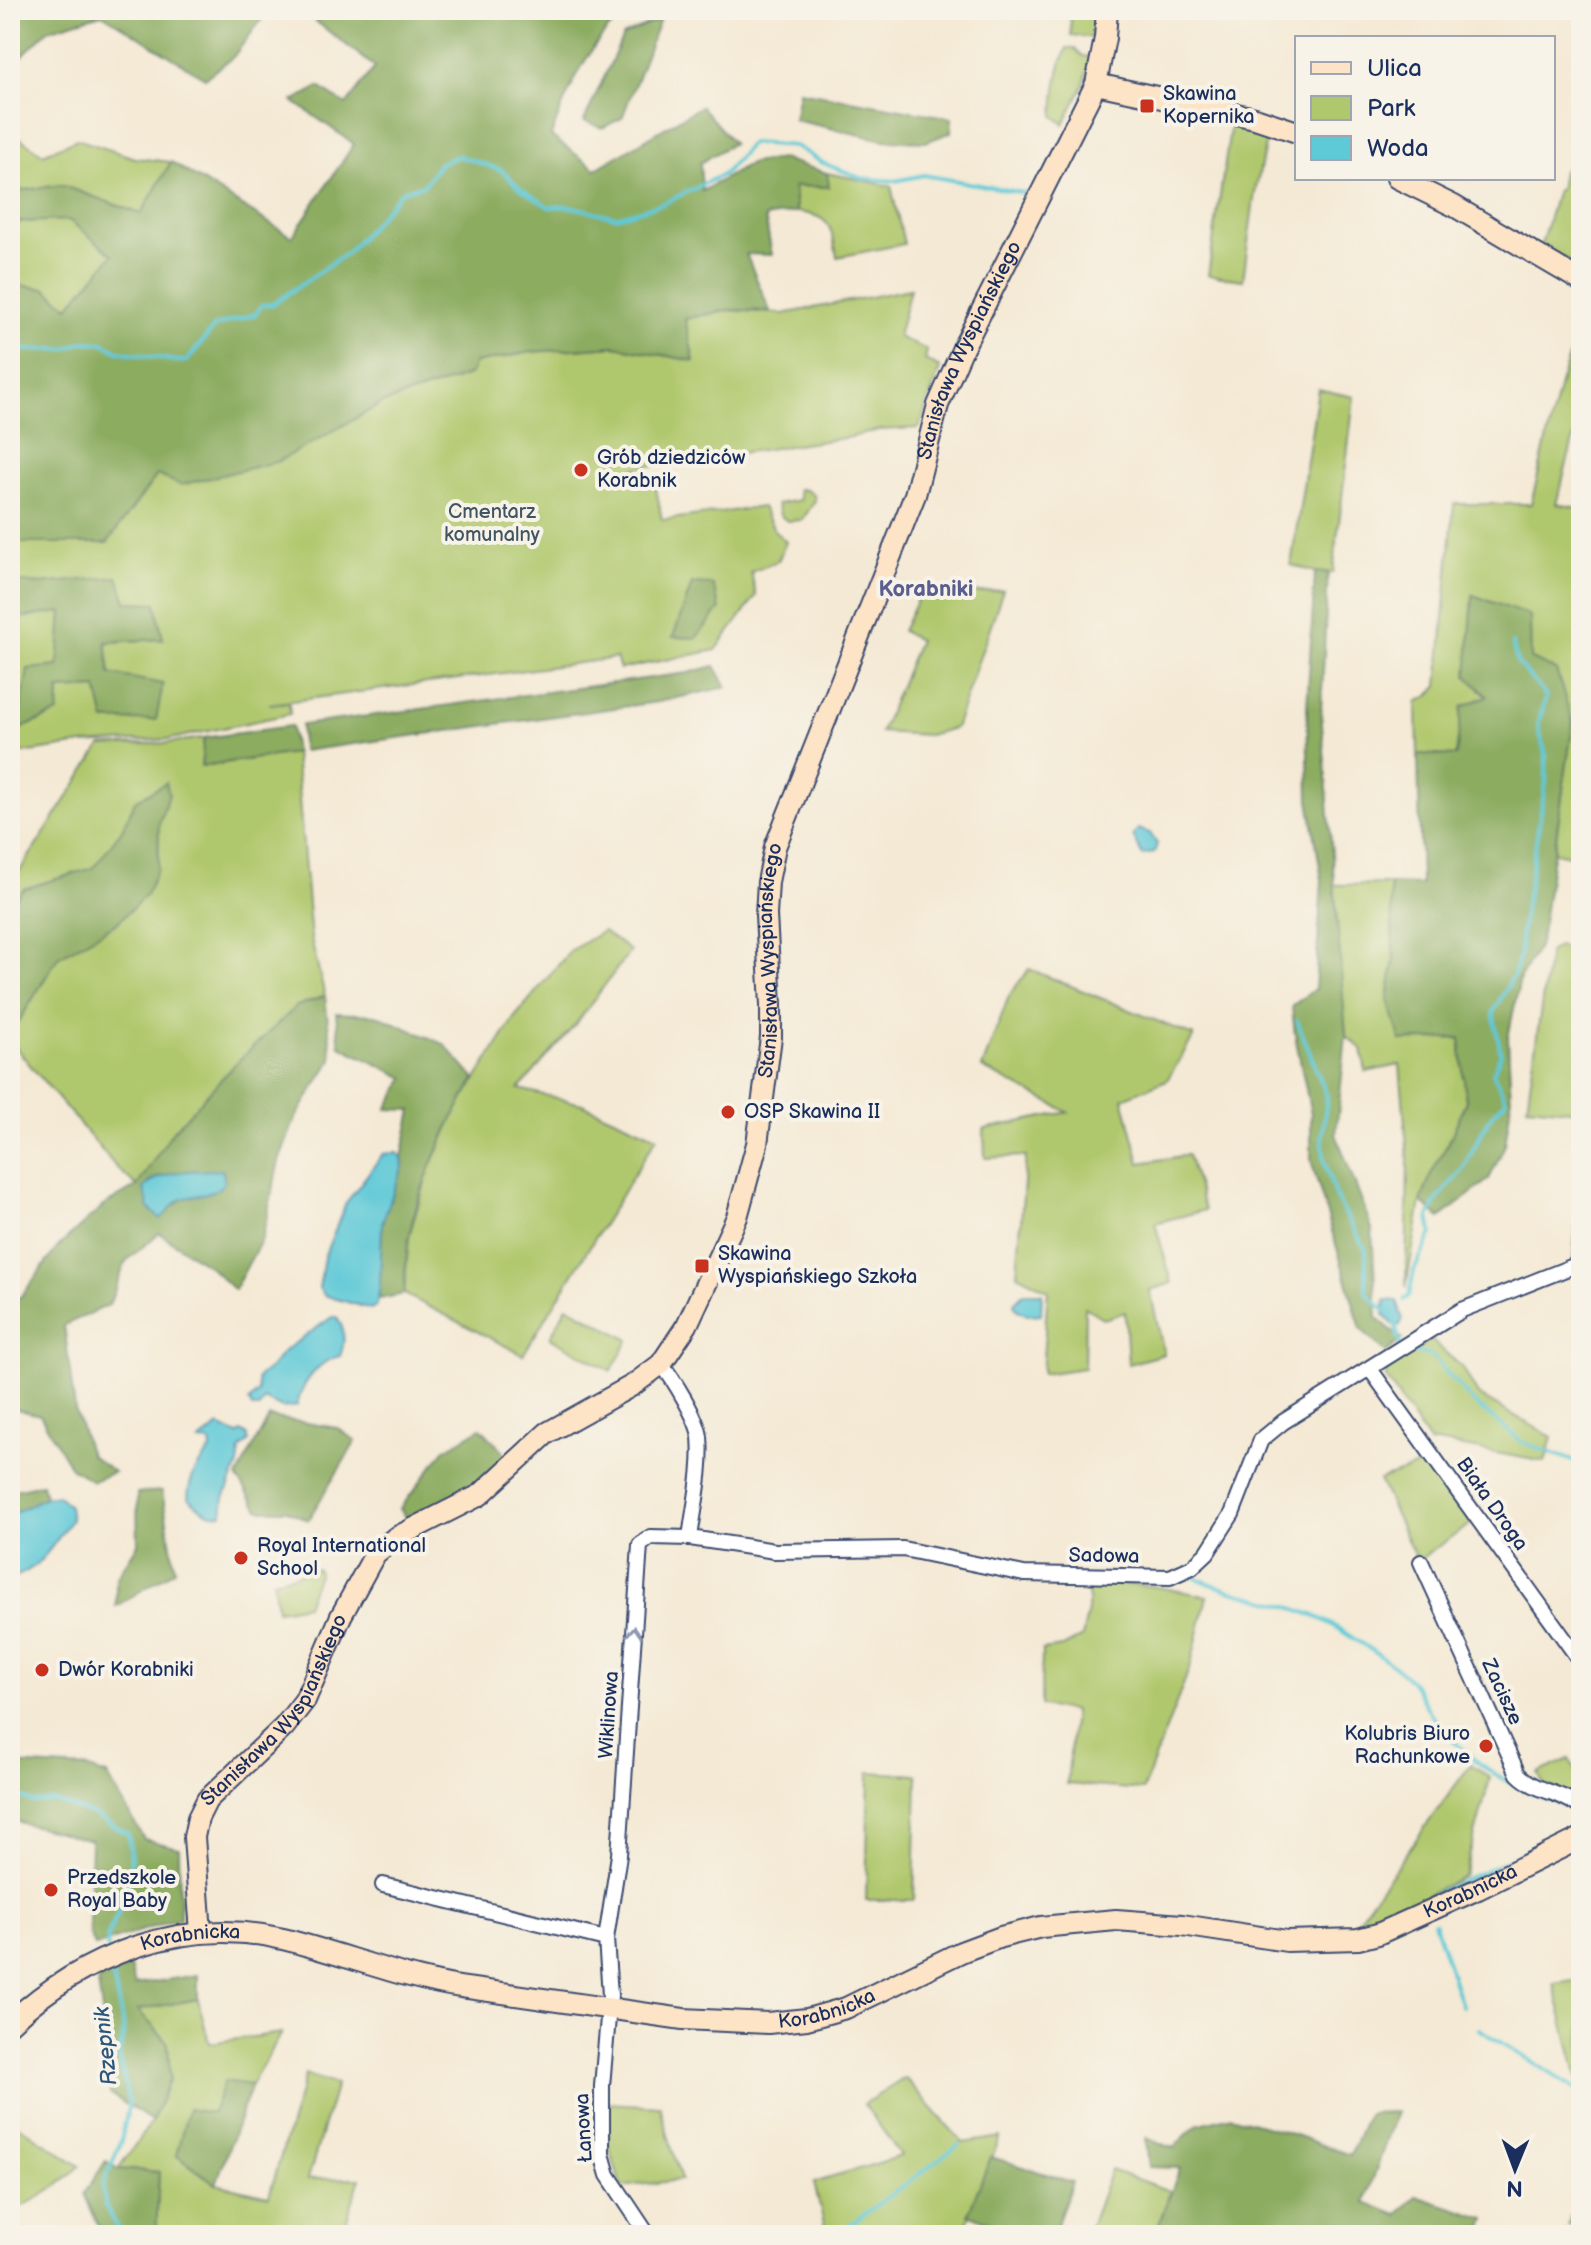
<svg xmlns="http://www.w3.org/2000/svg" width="1591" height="2245" font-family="'Balsamiq Sans',sans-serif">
<rect width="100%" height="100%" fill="#f7f3e8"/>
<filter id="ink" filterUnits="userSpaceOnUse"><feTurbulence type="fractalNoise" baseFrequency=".0125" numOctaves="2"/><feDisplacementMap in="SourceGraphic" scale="16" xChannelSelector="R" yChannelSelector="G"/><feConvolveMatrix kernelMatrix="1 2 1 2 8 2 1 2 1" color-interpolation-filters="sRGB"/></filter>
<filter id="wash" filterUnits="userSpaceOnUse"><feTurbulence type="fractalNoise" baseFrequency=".006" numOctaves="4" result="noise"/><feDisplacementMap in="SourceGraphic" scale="32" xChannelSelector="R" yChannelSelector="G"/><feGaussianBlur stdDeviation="1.8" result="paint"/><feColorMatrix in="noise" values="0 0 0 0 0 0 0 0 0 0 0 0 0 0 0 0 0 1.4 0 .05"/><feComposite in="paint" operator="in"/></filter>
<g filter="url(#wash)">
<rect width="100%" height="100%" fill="#f4e9d4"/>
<g fill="#b0c86d" stroke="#667c66" stroke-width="2">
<path d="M 1070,10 L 1097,10 L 1094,38 L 1071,35 Z"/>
<path d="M 1067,48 L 1074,48 L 1083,56 L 1092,57 L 1083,86 L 1064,124 L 1054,116 C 1055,93 1057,70 1067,48 Z"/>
<path d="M 1231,123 L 1268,131 L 1254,198 L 1243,280 L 1208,275 Z"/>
<path d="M 1581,124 L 1581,268 L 1541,245 L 1557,190 L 1560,190 L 1563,171 L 1573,159 L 1570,152 Z"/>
<path d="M 10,131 L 43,154 L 77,139 L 135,158 L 171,162 L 141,214 L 61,185 L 10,192 Z"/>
<path d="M 827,173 L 891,186 L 904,244 L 837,257 C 831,225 830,215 796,212 L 794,186 L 829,187 Z"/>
<path d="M 69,220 L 114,255 L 68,307 L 46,289 L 10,284 L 10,237 L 18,222 Z"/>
<path d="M 910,289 L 898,337 L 927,350 L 925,360 L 940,368 L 919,428 L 879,430 L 851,437 L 635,468 L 638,485 L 655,483 L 662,520 L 762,507 L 775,531 L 786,542 L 778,561 L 751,572 L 756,596 L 716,650 L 620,669 L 616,658 L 269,704 L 289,703 L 290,714 L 170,739 L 82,744 L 10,755 L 10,619 L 62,611 L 58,713 L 59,690 L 98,688 L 110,674 L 106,642 L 163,639 L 126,602 L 118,577 L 41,584 L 10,581 L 10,543 L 107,543 L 157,475 L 279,461 L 383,403 L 470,375 L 475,363 L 531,352 L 615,346 L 693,361 L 685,318 L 729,310 L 783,314 Z"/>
<path d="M 1581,321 L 1581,411 L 1556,504 L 1581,508 L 1581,688 L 1573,723 L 1581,724 L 1581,857 L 1554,852 L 1573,723 L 1487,696 L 1462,707 L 1456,756 L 1418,754 L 1417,702 L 1429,696 L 1438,685 L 1454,504 L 1531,504 L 1560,384 Z"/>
<path d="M 1318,389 L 1354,397 L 1333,573 L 1315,572 L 1291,565 Z"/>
<path d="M 798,489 L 806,490 L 814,495 L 815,501 L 802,520 L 787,521 L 780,515 L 777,504 L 800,500 Z"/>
<path d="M 924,585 L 946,596 L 1003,590 L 955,728 L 928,735 L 881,732 L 919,640 L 902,631 Z"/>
<path d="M 204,738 L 202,766 L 295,753 L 311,939 L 325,996 L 296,1006 L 173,1131 L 137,1186 L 116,1167 L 19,1052 L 10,1036 L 58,957 L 117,923 L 158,869 L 159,823 L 169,794 L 135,801 L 123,830 L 93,868 L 23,889 L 10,904 L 10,886 L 101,746 L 168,743 Z"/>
<path d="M 1390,884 L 1394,961 L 1388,1000 L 1460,1038 L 1466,1101 L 1449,1142 L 1432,1172 L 1421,1202 L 1406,1287 L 1408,1159 L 1400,1065 L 1366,1072 L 1362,1049 L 1346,1036 L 1333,885 Z"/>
<path d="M 603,931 L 630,951 L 575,1025 L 519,1089 L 582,1104 L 657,1137 L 523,1355 L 404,1294 L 409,1236 L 429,1170 L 457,1110 L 514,1018 L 570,951 Z"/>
<path d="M 1558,946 L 1581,951 L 1581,1111 L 1527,1106 L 1549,952 Z"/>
<path d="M 1029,969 L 1194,1036 L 1167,1080 L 1123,1098 L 1140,1163 L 1188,1155 L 1205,1210 L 1155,1223 L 1172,1283 L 1150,1290 L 1164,1354 L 1128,1364 L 1125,1312 L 1104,1319 L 1085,1307 L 1084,1368 L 1042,1374 L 1048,1290 L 1017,1274 L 1026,1156 L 985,1158 L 984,1129 L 1068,1112 L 982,1068 L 1009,996 Z"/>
<path d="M 1581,1163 L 1581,1256 L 1573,1260 Z"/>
<path d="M 567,1306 L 629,1340 L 611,1371 L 550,1337 Z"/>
<path d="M 1431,1340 L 1463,1368 L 1478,1395 L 1552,1437 L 1545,1462 L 1437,1442 L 1430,1444 L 1386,1378 L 1386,1369 Z"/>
<path d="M 1433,1461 L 1474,1522 L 1417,1561 L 1379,1480 Z"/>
<path d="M 317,1569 L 319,1572 L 306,1605 L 277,1610 L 273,1580 Z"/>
<path d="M 1088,1582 L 1152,1586 L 1207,1596 L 1191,1664 L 1143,1790 L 1067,1784 L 1074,1711 L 1041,1706 L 1042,1650 L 1063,1647 L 1082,1637 L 1088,1611 Z"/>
<path d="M 1569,1759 L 1581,1779 L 1581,1785 L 1571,1795 L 1544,1785 L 1538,1773 Z"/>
<path d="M 1471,1764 L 1490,1778 L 1464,1876 L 1390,1915 L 1354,1925 Z"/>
<path d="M 869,1772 L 917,1775 L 914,1900 L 866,1900 Z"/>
<path d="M 1581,1980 L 1581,2083 L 1579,2083 L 1554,1984 Z"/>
<path d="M 198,1999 L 209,2043 L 282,2033 L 251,2085 L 225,2082 L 212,2113 L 176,2155 L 216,2184 L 269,2196 L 305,2075 L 336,2084 L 308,2179 L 360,2178 L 342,2235 L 284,2235 L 285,2229 L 261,2223 L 257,2235 L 156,2235 L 159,2172 L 118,2169 L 152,2121 L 170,2079 L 138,2010 Z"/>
<path d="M 905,2078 L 963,2143 L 1000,2137 L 962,2235 L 827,2235 L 814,2183 L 901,2156 L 864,2104 Z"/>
<path d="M 606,2103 L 660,2106 L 681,2180 L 621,2187 L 609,2146 Z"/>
<path d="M 10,2120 L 80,2166 C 61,2185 35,2202 10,2211 Z"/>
<path d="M 1111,2170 L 1170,2191 L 1155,2235 L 1087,2235 Z"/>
<path d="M 1581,2183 L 1581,2228 L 1568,2225 Z"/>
</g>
<g fill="#8cac60" stroke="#546e5f" stroke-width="2" fill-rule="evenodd">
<path d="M 10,10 L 269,10 L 233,57 L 205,78 L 102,14 L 48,30 L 10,68 Z"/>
<path d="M 301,10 L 634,10 C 594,28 565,96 551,136 L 596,169 L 701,106 L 733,143 L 700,163 L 702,191 L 752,163 L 782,159 L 827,173 L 829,187 L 794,186 L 796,212 L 765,217 L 772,255 L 746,254 L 770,311 L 729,310 L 685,319 L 694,361 L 615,346 L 531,352 L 475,363 L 471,374 L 383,403 L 279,461 L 181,485 L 157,475 L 107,543 L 10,543 L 10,284 L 46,289 L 68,307 L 113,255 L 69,220 L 19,222 L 10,237 L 10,192 L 61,185 L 141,214 L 171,162 L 292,237 L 354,144 L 293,101 L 319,87 L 346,105 L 375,67 Z"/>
<path d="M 660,19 L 622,118 L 602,128 L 584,121 L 623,36 Z"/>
<path d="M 799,91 L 952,118 L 951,132 L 926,142 L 883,140 L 794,120 Z"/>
<path d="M 1315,572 L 1328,572 L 1321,711 L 1346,1036 L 1336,1134 L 1372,1229 L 1377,1318 L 1402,1339 L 1386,1353 L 1361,1329 L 1311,1160 L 1311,1114 L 1295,1035 L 1292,1006 L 1315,989 L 1322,880 L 1309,800 L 1307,708 Z"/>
<path d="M 118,577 L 126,602 L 156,603 L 163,639 L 106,642 L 110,674 L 163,684 L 156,720 L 105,721 L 97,688 L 59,690 L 58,713 L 17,730 L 28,669 L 58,666 L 62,612 L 10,619 L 10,581 L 41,584 Z"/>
<path d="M 692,584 L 713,585 L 720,609 L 696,638 L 673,637 Z"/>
<path d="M 1473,595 L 1530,616 L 1531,659 L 1556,670 L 1573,723 L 1540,943 L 1520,978 L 1508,1038 L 1511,1103 L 1505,1145 L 1489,1179 L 1440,1218 L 1421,1202 L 1432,1172 L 1449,1142 L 1466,1101 L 1460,1038 L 1401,1041 L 1388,1000 L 1394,961 L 1390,884 L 1421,885 L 1418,754 L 1456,756 L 1462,707 L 1487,696 L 1467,676 Z"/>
<path d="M 715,666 L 727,687 L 658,702 L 302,751 L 301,725 L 688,673 Z"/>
<path d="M 291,726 L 295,753 L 201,766 L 204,738 Z"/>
<path d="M 166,783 L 169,794 L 159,823 L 158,868 L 146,895 L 117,923 L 58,957 L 10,1036 L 10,904 L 23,889 L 93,868 L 122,830 L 135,801 Z"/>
<path d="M 325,996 L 332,1059 L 295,1119 L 279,1161 L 262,1239 L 234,1290 L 210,1267 L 159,1233 L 126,1261 L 109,1305 L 64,1325 L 75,1410 L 90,1455 L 114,1472 L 93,1481 L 72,1469 L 40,1415 L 15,1409 L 10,1410 L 10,1305 L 22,1295 L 58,1247 L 103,1206 L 137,1186 L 173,1131 L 234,1065 L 297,1006 ZM 191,1171 L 222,1171 L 191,1196 L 182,1199 L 169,1209 L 150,1182 L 158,1177 Z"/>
<path d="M 336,1013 L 376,1015 L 444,1044 L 475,1079 C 448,1124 418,1186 409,1238 C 406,1256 405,1275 404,1294 L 379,1299 L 382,1223 L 403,1166 L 402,1157 L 412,1110 L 387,1109 L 405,1078 L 340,1046 Z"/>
<path d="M 269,1417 L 337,1428 L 356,1441 L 308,1520 L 287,1510 L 259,1510 L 237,1477 Z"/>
<path d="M 481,1428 L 507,1456 L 465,1492 L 408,1519 L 400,1509 L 444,1450 Z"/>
<path d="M 42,1484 L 45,1497 L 10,1515 L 10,1491 Z"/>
<path d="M 162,1491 L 175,1570 L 116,1606 L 116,1579 L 138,1544 L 137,1493 Z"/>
<path d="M 10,1764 L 86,1768 L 107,1775 L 144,1839 L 179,1848 L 180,1918 L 95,1946 L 89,1933 L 91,1840 L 10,1820 Z"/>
<path d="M 129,1964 L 135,1985 L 198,1975 L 198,1999 L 138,2010 L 168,2043 L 170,2079 L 152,2121 L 110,2094 L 107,2046 L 97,1976 Z"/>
<path d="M 224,2081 L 251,2085 L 216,2184 L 176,2155 L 188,2109 L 212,2113 Z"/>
<path d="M 1396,2112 L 1365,2202 L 1397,2215 L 1416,2196 L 1486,2219 L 1481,2235 L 1451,2235 L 1428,2231 L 1426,2235 L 1155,2235 L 1180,2168 L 1149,2167 L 1146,2138 L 1173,2148 L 1197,2125 L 1231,2116 L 1295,2135 L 1350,2155 L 1368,2113 Z"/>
<path d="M 991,2157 L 1072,2182 L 1055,2230 L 1087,2235 L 1019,2235 L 968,2214 Z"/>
<path d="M 106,2161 L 118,2169 L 159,2172 L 156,2235 L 103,2235 L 84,2194 Z"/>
</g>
<g fill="#5ec9d7" stroke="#3c7c9a" stroke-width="2">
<path d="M 1138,829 L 1150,833 L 1157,844 L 1154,853 L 1142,855 L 1133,836 Z"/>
<path d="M 397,1153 L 402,1157 L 403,1166 L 382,1223 L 380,1285 L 377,1305 L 371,1309 L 333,1298 L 324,1295 L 319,1288 L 324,1257 L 346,1203 L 383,1154 Z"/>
<path d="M 222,1170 C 233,1196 194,1193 180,1200 C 171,1205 168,1214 160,1219 L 149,1208 L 144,1188 C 163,1168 197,1171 222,1170 Z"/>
<path d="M 1024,1293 L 1042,1293 L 1041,1314 L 1027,1315 L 1016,1309 L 1014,1303 Z"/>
<path d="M 1385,1300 L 1397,1301 L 1403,1319 L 1400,1325 L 1395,1326 L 1384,1315 Z"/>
<path d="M 332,1317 L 337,1317 C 345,1329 345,1343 340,1356 C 318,1360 301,1385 297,1406 L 282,1408 L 264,1399 L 259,1408 L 252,1408 L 249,1401 L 258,1392 L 257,1378 L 270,1368 L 284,1351 Z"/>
<path d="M 219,1426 L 238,1435 L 241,1432 L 247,1435 L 249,1441 L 240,1450 L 238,1465 L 224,1498 L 222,1514 C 209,1517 197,1506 188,1498 C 189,1477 197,1466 211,1450 L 210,1442 L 199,1441 Z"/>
<path d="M 57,1495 L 69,1506 L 71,1520 C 54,1543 39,1572 10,1578 L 10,1515 L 45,1497 Z"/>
</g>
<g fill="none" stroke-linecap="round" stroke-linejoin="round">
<g stroke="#5ec9d7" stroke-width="4">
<path d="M 10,347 L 15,350 L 66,349 L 83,342 L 103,343 L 118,351 L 176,361 L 187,361 L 215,326 L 256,314 L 262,305 L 273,304 L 348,252 L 402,191 L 424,185 L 440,163 L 459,156 L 501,170 L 520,188 L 549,207 L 568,206 L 616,217 L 662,204 L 724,174 L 751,143 L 795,146 L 823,163 L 861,178 L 895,181 L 924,175 L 1030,194"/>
<path d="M 1297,1021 L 1327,1096 L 1322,1137 L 1324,1158 L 1335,1196 L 1366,1250 L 1366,1292 L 1384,1310"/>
<path d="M 1404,1300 L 1409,1296 L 1414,1271 L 1432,1233 L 1429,1217 L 1437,1200 L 1463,1169 L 1488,1120 L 1506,1100 L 1493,1073 L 1501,1054 L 1493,1012 L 1514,975 L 1520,954 L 1520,939 L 1546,781 L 1546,756 L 1538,725 L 1546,696 L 1517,662 L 1512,643"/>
<path d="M 1395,1323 L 1400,1345"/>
<path d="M 1406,1351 L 1431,1355 L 1474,1403 L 1522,1442 L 1573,1461 L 1581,1470"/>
<path d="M 1193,1576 C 1240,1600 1297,1600 1342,1631 C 1363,1645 1389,1660 1407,1677 C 1419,1688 1424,1706 1434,1718 C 1469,1764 1511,1788 1565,1805"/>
<path d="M 10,1792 L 33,1802 L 54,1801 L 94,1815 L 128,1834 C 133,1857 131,1881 123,1903 C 117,1919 104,1933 108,1950"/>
<path d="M 1575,1811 L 1581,1820"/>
<path d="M 1424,1903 L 1423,1900 L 1581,1825"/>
<path d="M 1434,1922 L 1462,2006"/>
<path d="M 110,1963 L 124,2030 L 119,2054 L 129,2103 L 121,2141 L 103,2186 L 105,2205 L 122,2235"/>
<path d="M 1479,2029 L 1574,2088 L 1581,2095"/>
<path d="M 836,2235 L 959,2145"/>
</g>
</g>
</g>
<g filter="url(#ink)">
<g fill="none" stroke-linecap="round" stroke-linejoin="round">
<defs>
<g id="street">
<path d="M 661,1364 C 673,1378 698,1419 700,1437 C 703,1470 694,1506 690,1538 L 775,1551 L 903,1549 L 1024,1574 L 1170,1577 L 1192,1567 L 1207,1553 L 1232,1514 L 1261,1440 L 1283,1422 L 1462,1310 L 1581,1263"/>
<path d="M 1370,1369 L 1581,1662"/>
<path d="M 1421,1562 L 1518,1774 C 1537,1793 1564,1792 1581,1808"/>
<path d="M 383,1885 L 606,1939 L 610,1995 L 602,2086 L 602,2154 L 608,2175 L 648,2235"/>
<path d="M 606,1939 L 619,1855 L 640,1545 L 651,1537 L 690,1538"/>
</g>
<g id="secondary">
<path d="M 1096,84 L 1255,118 L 1297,132"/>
<path d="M 1397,178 L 1454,206 L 1581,281"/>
<path id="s1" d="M 201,1933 L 194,1837 L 198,1818 L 207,1800 L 284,1727 L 305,1700 L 341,1616 L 375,1554 L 395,1538 L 480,1495 L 547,1433 L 633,1385 L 661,1364 L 687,1325 L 737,1217 L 757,1144 L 771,1037 L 771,1005 L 766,915 L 768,882 L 775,847 L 915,495 L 938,405 L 963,348 L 1096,84 L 1105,38 L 1107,10"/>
<path id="s2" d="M 10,2023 C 83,1955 183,1915 283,1939 C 343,1954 399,1977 460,1987 L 683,2019 L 768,2023 L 807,2019 L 846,2008 L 961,1952 L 1001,1937 L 1041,1927 L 1116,1920 L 1182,1925 L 1287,1941 L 1358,1939 L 1378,1934 L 1478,1889 L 1581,1838"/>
</g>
</defs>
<use href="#street" stroke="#3c4b70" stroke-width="18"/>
<use href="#secondary" stroke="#3c4b70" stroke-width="24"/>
<use href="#street" stroke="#fff" stroke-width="14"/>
<use href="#secondary" stroke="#fee4c6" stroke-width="20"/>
</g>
<defs><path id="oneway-chevron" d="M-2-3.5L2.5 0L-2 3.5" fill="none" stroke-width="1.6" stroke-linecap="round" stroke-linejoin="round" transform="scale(2)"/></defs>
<use stroke="#8d97ae" href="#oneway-chevron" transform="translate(634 1632) rotate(-86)"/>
</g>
<g fill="#c8321e" stroke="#f7f3e8" stroke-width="3">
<rect x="1139" y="98" width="16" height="16" rx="4"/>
<circle cx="581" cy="470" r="8"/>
<circle cx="728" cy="1112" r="8"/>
<rect x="694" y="1258" width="16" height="16" rx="4"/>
<circle cx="241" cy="1558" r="8"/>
<circle cx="42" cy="1670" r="8"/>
<circle cx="1486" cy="1746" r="8"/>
<circle cx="51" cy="1890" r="8"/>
</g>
<g text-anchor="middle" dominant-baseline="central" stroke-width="8" stroke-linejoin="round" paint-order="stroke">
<g font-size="20" fill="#1b2f5e" stroke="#f7f3e8" text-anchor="start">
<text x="1163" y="94">Skawina<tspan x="1163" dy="23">Kopernika</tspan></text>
<text x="597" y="458">Grób dziedziców<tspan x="597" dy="23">Korabnik</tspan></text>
<text x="744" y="1112">OSP Skawina II</text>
<text x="718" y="1254">Skawina<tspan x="718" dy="23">Wyspiańskiego Szkoła</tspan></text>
<text x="257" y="1546">Royal International<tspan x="257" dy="23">School</tspan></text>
<text x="58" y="1670">Dwór Korabniki</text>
<text x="1470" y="1734" text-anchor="end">Kolubris Biuro<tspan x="1470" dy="23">Rachunkowe</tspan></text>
<text x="67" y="1878">Przedszkole<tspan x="67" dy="23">Royal Baby</tspan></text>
</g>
<g font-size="20" fill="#1b2f5e" stroke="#f7f3e8">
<text stroke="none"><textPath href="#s1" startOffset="1858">Stanisława Wyspiańskiego</textPath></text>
<text stroke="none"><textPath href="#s1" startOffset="1210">Stanisława Wyspiańskiego</textPath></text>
<text transform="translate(1492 1504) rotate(55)">Biała Droga</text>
<text transform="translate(1104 1556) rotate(1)">Sadowa</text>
<text transform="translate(1502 1692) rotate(65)">Zacisze</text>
<text stroke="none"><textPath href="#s1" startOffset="250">Stanisława Wyspiańskiego</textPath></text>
<text transform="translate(609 1715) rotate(-86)">Wiklinowa</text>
<text stroke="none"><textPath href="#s2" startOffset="1524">Korabnicka</textPath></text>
<text stroke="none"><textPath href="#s2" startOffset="204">Korabnicka</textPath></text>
<text stroke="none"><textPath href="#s2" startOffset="852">Korabnicka</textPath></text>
<text transform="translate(584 2128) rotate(-93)">Łanowa</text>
</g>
<g font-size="20" fill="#405562" stroke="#f7f3e8">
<text x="492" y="512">Cmentarz<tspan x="492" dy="23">komunalny</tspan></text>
</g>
<g font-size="22" font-weight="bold" fill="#5a5f90" stroke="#f7f3e8">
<text x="926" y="589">Korabniki</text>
</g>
<g font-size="22" font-style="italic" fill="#2c567c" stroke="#f7f3e8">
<text transform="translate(106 2046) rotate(-96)">Rzepnik</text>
</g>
</g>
<rect width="1591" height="2245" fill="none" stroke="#f7f3e8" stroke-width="40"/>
<rect x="1295" y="36" width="260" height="144" fill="#f7f3e8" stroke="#9fa5b1" stroke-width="2"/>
<rect x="1311" y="62" width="40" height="12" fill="#fee4c6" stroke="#9fa5b1" stroke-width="2"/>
<text x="1367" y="76" font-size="24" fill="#1b2f5e">Ulica</text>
<rect x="1311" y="96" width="40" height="24" fill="#b0c86d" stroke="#9fa5b1" stroke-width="2"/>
<text x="1367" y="116" font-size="24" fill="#1b2f5e">Park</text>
<rect x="1311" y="136" width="40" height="24" fill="#5ec9d7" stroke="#9fa5b1" stroke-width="2"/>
<text x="1367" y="156" font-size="24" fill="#1b2f5e">Woda</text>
<g transform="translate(1515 2169) rotate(181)" stroke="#f7f3e8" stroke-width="6" paint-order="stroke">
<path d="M0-6L14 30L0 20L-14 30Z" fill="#1b2f5e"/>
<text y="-12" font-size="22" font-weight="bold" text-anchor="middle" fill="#1b2f5e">N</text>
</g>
</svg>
